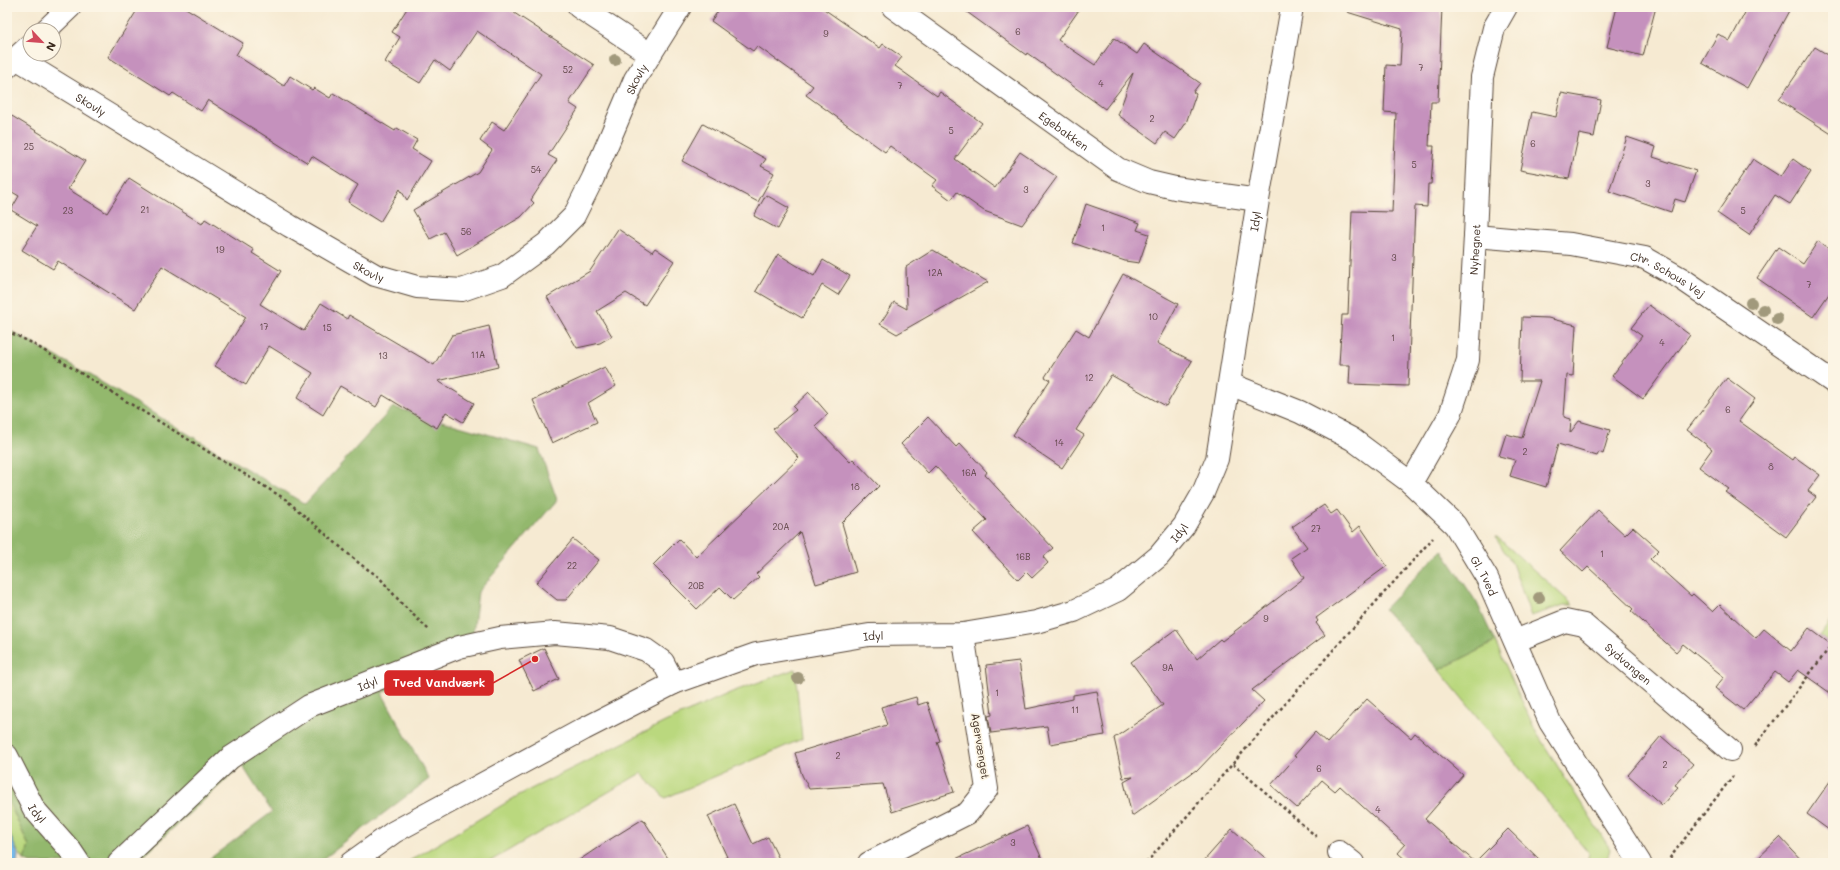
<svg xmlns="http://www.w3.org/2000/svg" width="1840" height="870" font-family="Mali,sans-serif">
<rect width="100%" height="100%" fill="#fcf5e5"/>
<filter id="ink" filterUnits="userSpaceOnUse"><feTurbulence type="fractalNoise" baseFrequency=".025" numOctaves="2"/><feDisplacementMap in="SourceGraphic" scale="8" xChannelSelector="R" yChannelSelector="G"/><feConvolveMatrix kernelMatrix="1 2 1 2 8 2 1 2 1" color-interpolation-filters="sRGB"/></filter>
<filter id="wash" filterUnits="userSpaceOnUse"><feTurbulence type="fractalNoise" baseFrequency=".012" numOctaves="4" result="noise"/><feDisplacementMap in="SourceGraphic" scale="16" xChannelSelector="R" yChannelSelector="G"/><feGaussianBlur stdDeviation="0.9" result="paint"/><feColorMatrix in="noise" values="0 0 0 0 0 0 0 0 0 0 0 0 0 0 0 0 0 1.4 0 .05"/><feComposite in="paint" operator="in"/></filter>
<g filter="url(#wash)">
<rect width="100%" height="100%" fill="#f6ead2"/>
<g fill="#bad87e" stroke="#7a814e">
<path d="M 1495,537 L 1497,537 L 1573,605 L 1564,605 L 1531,616 L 1512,563 Z"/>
<path d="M 1833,618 L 1833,642 L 1831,645 L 1820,636 Z"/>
<path d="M 1495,642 L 1536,732 L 1610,849 L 1606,863 L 1587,863 L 1589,853 L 1439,670 Z"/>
<path d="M 795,669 L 802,739 L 665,798 L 641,773 L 487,863 L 406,863 L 519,795 L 665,722 L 732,692 Z"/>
<path d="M 7,798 L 29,846 L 24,860 L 7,834 Z"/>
</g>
<g fill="#93b86d" stroke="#677146">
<path d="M 7,329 L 91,376 L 305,504 L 393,407 L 539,449 L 557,500 L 478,592 L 471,651 L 382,693 L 429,779 L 318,863 L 204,863 L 272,812 L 242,765 L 135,863 L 30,863 L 24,860 L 29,846 L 7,798 Z"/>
<path d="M 1442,550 L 1477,603 L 1495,642 L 1439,670 L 1384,609 Z"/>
</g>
<path fill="#77bbed" stroke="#597286" d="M 7,827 L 18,854 L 17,863 L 7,863 Z"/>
<g id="blocks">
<g fill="#c591bd">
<path d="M 139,7 L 184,7 L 243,43 L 236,55 L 284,86 L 290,76 L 312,90 L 314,88 L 330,98 L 333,93 L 395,131 L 397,128 L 417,140 L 412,149 L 431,161 L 407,200 L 400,189 L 380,222 L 348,202 L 358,185 L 312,156 L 308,163 L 208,100 L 201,111 L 173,93 L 170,96 L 108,57 Z"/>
<path d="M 408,7 L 505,7 L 594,65 L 569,103 L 578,109 L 548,155 L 557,160 L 531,200 L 534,203 L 521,217 L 457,255 L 444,232 L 430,239 L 413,210 L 478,172 L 492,150 L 480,141 L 492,122 L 504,130 L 541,74 L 477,31 L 450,71 L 435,60 L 420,83 L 385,62 L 400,37 L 392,32 Z"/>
<path d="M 721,7 L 821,7 L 880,48 L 883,44 L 902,57 L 895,66 L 937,96 L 940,92 L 982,123 L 955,159 L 995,188 L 1020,152 L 1057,177 L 1022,225 L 984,211 L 957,192 L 951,200 L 932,186 L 937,180 L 890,146 L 885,152 L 806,95 L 813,86 L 757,46 L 753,51 L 711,21 Z"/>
<path d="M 960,7 L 1081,7 L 1058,40 L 1095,65 L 1114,38 L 1137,54 L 1144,44 L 1200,83 L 1193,92 L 1196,94 L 1186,123 L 1175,139 L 1165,132 L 1157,143 L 1118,115 L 1133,73 L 1105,109 L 1027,53 L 1026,55 Z"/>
<path d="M 1348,7 L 1442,7 L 1438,102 L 1431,102 L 1429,146 L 1434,146 L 1431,184 L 1428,184 L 1427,207 L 1415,206 L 1408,386 L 1349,384 L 1350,365 L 1339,365 L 1342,315 L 1348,315 L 1352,211 L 1392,212 L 1396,113 L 1384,112 L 1386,65 L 1400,66 L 1402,29 L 1347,12 Z"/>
<path d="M 1617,7 L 1656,7 L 1643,56 L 1607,47 Z"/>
<path d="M 1748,7 L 1791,7 L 1747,88 L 1702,63 L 1718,34 L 1730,41 Z"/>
<path d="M 1815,47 L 1833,58 L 1833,135 L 1779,100 Z"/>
<path d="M 1561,93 L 1601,100 L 1594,137 L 1579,134 L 1569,179 L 1520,170 L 1532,112 L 1556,117 Z"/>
<path d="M 7,113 L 85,161 L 68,189 L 107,213 L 129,178 L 202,224 L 205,219 L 254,250 L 252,253 L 281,271 L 260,304 L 304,331 L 321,303 L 347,319 L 349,315 L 434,365 L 452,335 L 489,326 L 498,367 L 438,381 L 474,403 L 463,422 L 446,412 L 437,428 L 383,395 L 376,407 L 340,386 L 323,415 L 297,398 L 313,373 L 269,346 L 246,385 L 215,366 L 246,317 L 162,266 L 135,309 L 58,261 L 53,269 L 22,250 L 37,226 L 11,210 L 19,196 L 7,189 Z"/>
<path d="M 703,124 L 766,159 L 761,166 L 774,173 L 758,202 L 682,161 Z"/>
<path d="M 1627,137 L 1656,147 L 1653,157 L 1696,171 L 1685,202 L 1675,199 L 1671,212 L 1609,191 Z"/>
<path d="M 1753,159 L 1781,177 L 1793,159 L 1811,172 L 1790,204 L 1775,195 L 1749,235 L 1717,213 Z"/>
<path d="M 766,195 L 789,208 L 778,229 L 754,216 Z"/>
<path d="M 1086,204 L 1140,223 L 1137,230 L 1149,234 L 1139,263 L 1125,261 L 1073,243 Z"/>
<path d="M 618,229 L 652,252 L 655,248 L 674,261 L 645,305 L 626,293 L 597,311 L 612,336 L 600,343 L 577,348 L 547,297 L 590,271 Z"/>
<path d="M 1818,241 L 1833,252 L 1833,288 L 1813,317 L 1757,278 L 1778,247 L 1803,264 Z"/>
<path d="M 933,250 L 988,282 L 897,334 L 880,324 L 894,302 L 907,309 L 906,267 Z"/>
<path d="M 778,254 L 814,276 L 823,260 L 850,276 L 838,295 L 822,285 L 802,318 L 756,291 Z"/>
<path d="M 1123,274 L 1178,304 L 1157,343 L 1192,361 L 1166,406 L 1111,375 L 1076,430 L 1084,435 L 1062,468 L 1013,435 L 1050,380 L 1045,377 L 1076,329 L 1089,337 Z"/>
<path d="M 1649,305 L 1690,335 L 1643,399 L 1612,376 L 1642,336 L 1631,328 Z"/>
<path d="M 1522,317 L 1548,318 L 1576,325 L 1573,376 L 1567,375 L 1564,417 L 1571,419 L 1570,433 L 1579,421 L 1610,430 L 1603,454 L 1599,452 L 1597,456 L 1558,444 L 1546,487 L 1510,476 L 1515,460 L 1499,456 L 1506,434 L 1522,438 L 1540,381 L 1520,381 Z"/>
<path d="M 605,367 L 616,386 L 588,403 L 597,422 L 552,443 L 533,400 Z"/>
<path d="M 1727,378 L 1755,399 L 1739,421 L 1793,460 L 1795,457 L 1820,475 L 1808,491 L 1816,497 L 1786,537 L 1725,492 L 1729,489 L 1699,467 L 1712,449 L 1687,430 Z"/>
<path d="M 809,392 L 828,414 L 815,426 L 850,462 L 853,459 L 879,486 L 842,523 L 856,572 L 816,584 L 800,532 L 756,574 L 759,577 L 733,600 L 720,587 L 697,609 L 653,565 L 679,539 L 696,557 L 799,458 L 773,429 L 796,410 L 793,407 Z"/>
<path d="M 928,417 L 956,447 L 960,443 L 987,472 L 985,475 L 1053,548 L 1043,557 L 1048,563 L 1032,578 L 1026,572 L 1018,580 L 973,532 L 987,520 L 935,466 L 928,473 L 901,444 Z"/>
<path d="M 1324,505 L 1331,514 L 1337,510 L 1353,532 L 1360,526 L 1387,566 L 1316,618 L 1318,621 L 1316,623 L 1325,635 L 1252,690 L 1264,701 L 1197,771 L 1196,770 L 1132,816 L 1124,782 L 1133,777 L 1123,778 L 1114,738 L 1163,705 L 1131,662 L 1176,629 L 1197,659 L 1220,639 L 1222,641 L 1304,578 L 1291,558 L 1307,547 L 1292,527 Z"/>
<path d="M 1598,510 L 1625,535 L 1633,527 L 1659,550 L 1650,559 L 1691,596 L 1693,594 L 1713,612 L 1720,605 L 1756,638 L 1764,629 L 1791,651 L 1809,628 L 1833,646 L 1833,695 L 1798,670 L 1788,682 L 1775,672 L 1743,710 L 1715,688 L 1724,677 L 1683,644 L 1676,652 L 1631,611 L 1633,609 L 1588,567 L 1583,572 L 1560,551 Z"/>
<path d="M 573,539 L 599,560 L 566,600 L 557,600 L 536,583 Z"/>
<path d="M 544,648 L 559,679 L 534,691 L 519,660 Z"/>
<path d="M 1019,661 L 1026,709 L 1073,699 L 1073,695 L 1097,691 L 1105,735 L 1050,744 L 1047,726 L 991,733 L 988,716 L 992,715 L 986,665 Z"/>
<path d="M 916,697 L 918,705 L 927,702 L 940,741 L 937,742 L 954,792 L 892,812 L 883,784 L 809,789 L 802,775 L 795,753 L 887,725 L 881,707 Z"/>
<path d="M 1367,699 L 1411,738 L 1415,733 L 1463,775 L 1425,819 L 1475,862 L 1508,829 L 1543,863 L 1409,863 L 1398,853 L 1405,845 L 1340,786 L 1335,791 L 1322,780 L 1297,808 L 1271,785 L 1296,757 L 1294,756 L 1315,732 L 1327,743 Z"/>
<path d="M 1661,736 L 1693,764 L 1675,785 L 1678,787 L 1662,805 L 1628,775 Z"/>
<path d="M 1833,777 L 1833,833 L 1807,814 Z"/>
<path d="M 734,804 L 753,844 L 768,837 L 781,863 L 714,863 L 727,857 L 708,816 Z"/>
<path d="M 643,819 L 671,863 L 575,863 L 609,840 Z"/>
<path d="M 1027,826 L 1044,863 L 947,863 Z"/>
<path d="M 1232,829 L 1271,863 L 1202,863 Z"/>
<path d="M 1780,837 L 1804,863 L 1753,863 Z"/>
</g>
</g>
</g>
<g filter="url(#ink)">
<use href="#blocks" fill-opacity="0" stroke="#574739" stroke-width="1"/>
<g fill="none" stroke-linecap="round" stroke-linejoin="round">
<defs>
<g id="minor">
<path d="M 579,7 L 650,54"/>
<path id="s1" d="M 893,7 L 1118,169 L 1149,182 L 1175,188 L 1258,200"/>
<path d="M 46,30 L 70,7"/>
<path d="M 16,58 L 30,45"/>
<path id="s2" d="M 7,67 L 16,58 L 290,226 L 375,275 L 417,287 L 462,290 L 502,276 L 546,244 L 574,216 L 593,178 L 635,79 L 680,7"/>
<path id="s3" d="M 1475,236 L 1571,244 L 1645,258 L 1682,279 L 1833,382"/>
<path id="s4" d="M 1230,384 L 1300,412 L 1352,439 L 1411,483 L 1455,525 L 1487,578 L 1550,722 L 1640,863"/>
<path id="s5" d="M 1411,483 L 1450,415 L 1468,360 L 1475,236 L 1482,77 L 1494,28 L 1506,7"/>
<path id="s6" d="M 1515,641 L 1565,621 L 1584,625 L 1730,750"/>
<path id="s7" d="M 7,756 L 34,809 L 71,851 L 79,863"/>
<path d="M 1339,852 L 1353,863"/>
<path id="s8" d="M 119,863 L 230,758 L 309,706 L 459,647 L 500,638 L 555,633 L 610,638 L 646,650 L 663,662 L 674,683"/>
<path id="s9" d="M 351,863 L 394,832 L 584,729 L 674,683 L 756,654 L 869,635 L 963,634 L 1036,622 L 1074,611 L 1118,590 L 1159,556 L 1184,526 L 1203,493 L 1217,459 L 1258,200 L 1292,7"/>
<path d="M 869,863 L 968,813 L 987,789 L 963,634"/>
</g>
</defs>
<use href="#minor" stroke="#574739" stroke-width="24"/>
<g stroke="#574739" stroke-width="2.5" stroke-dasharray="3 3" stroke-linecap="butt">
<path d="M 7,331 L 30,342 L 285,499 L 360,564 L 379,577 L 402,604 L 430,631"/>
<path d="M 1755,746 L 1833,643"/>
<path d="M 1233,764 L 1318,838"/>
<path d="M 1146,863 L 1278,712 L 1433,538"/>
<path d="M 1666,863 L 1733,776"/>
</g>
<use href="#minor" stroke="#fff" stroke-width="22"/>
</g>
<g fill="#a1997c">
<circle cx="615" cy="60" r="6"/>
<circle cx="1751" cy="303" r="6"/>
<circle cx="1763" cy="310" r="6"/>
<circle cx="1777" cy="319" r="6"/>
<circle cx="1539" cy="598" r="6"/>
<circle cx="798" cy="678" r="6"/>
</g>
</g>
<g text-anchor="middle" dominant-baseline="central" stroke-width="3.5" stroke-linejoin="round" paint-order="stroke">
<g font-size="9" fill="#5e4446">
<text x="1018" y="31">6</text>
<text x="826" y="33">9</text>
<text x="1421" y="67">7</text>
<text x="568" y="69">52</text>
<text x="1101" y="83">4</text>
<text x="900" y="85">7</text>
<text x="1152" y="118">2</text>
<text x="951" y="130">5</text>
<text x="1533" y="143">6</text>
<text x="29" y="146">25</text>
<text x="1414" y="164">5</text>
<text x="536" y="169">54</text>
<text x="1648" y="183">3</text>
<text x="1026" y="189">3</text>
<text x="145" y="209">21</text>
<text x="68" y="210">23</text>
<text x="1743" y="210">5</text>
<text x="1103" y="227">1</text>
<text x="466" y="231">56</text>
<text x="220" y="249">19</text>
<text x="1394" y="257">3</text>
<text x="935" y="272">12A</text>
<text x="1809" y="284">7</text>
<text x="1153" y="316">10</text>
<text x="264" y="326">17</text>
<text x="327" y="327">15</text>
<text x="1393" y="337">1</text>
<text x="1662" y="342">4</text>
<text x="478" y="354">11A</text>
<text x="383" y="355">13</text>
<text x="1089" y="377">12</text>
<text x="1728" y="409">6</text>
<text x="1059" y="442">14</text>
<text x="1525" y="451">2</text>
<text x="1771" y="466">8</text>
<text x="969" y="472">16A</text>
<text x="855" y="486">18</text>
<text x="781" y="526">20A</text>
<text x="1316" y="528">27</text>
<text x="1602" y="553">1</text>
<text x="1023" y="556">16B</text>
<text x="572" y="565">22</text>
<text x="696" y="585">20B</text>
<text x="1266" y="618">9</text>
<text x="1168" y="667">9A</text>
<text x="997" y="692">1</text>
<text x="1075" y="709">11</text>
<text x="838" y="755">2</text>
<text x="1665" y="764">2</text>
<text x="1319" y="768">6</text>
<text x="1378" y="809">4</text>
<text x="1013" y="842">3</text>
</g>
<g font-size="11" fill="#3b2a1e" stroke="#fcf5e5">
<text stroke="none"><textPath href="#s2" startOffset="808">Skovly</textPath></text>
<text stroke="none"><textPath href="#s2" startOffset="101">Skovly</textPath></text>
<text stroke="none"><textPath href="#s1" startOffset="211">Egebakken</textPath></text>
<text stroke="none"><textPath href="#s9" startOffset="1236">Idyl</textPath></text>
<text stroke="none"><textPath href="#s5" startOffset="247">Nyhegnet</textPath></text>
<text stroke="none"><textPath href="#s2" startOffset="425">Skovly</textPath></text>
<text stroke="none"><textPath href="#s3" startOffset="199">Chr. Schous Vej</textPath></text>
<text stroke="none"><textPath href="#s9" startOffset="912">Idyl</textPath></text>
<text stroke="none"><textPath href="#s4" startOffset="327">Gl. Tved</textPath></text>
<text stroke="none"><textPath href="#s9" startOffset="576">Idyl</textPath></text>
<text stroke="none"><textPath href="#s6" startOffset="132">Sydvangen</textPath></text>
<text stroke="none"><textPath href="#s8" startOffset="310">Idyl</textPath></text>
<text transform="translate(981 746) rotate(81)">Agervænget</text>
<text stroke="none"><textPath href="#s7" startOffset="65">Idyl</textPath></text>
</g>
</g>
<path fill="none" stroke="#d62828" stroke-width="1.5" d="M535 659L493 683"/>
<circle fill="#d62828" stroke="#fcf5e5" stroke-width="1.5" cx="535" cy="659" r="4"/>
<rect fill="#d62828" stroke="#d62828" stroke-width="1.5" x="385" y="671" width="108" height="24" rx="4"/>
<g font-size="12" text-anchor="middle" font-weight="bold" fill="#fff">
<text x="439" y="687">Tved Vandværk</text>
</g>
<rect width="1840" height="870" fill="none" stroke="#fcf5e5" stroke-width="24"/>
<g transform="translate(42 42) rotate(116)"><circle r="19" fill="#fcf5e5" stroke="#afa495"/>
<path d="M0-3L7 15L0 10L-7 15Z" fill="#d1495b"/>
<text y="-6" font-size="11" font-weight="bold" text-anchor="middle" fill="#3b2a1e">N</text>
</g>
</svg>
